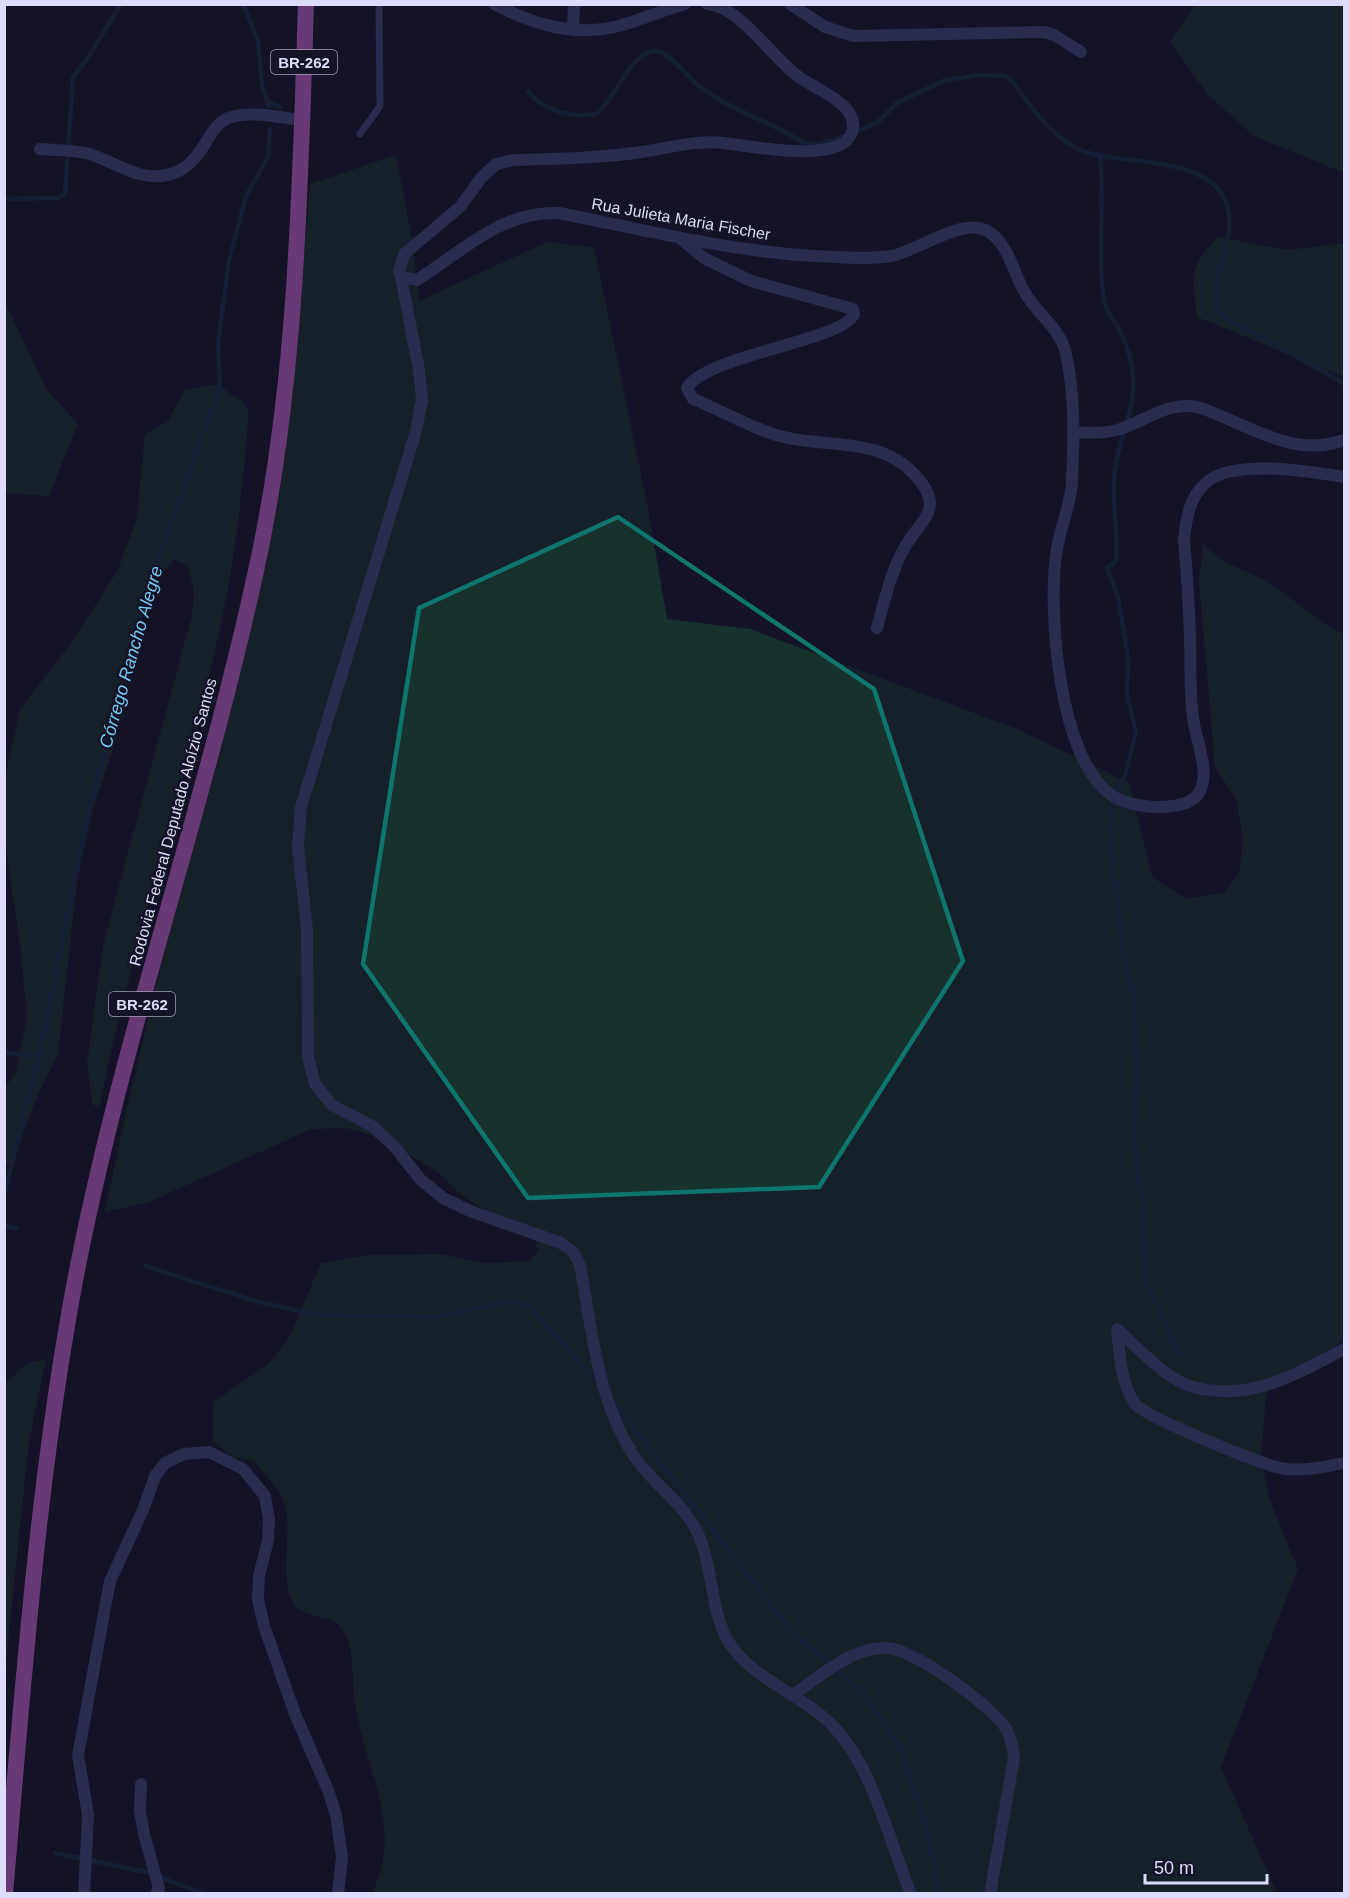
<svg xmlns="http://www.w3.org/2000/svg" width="1349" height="1898" font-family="Arial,sans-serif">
<rect width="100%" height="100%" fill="#141327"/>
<g fill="#17312d">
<path d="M 1195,5 L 1344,5 L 1344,173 L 1254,136 L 1208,95 L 1170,42 Z"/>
<path d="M 396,155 L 412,240 L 419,301 L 547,242 L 594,247 L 648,508 L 667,619 L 750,629 L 1017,729 L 1129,783 L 1152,877 L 1187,899 L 1224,892 L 1239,873 L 1243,839 L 1236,799 L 1215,767 L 1199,582 L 1203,544 L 1225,562 L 1265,580 L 1330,627 L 1344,634 L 1344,1339 L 1316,1362 L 1267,1386 L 1261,1457 L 1269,1498 L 1298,1569 L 1221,1767 L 1277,1893 L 372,1893 C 405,1826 364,1768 355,1704 C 351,1678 356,1652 342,1629 C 331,1612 301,1620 292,1601 C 278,1571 295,1527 282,1497 C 276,1485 262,1472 254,1461 L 232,1457 L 213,1441 L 213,1402 L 268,1364 L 289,1338 L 321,1263 L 367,1255 L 439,1254 L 485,1263 L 530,1261 L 538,1250 L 533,1234 L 485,1211 L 459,1193 L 438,1172 L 379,1137 L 346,1128 L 311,1129 L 149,1202 L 105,1212 L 128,1103 L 179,891 L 218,763 L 236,689 L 294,375 L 310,184 Z"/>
<path d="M 1218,237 L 1288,250 L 1344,243 L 1344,377 L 1197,317 C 1193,276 1187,268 1218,237 Z"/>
<path d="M 4,300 L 47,390 L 78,424 L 49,496 L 5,493 Z"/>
<path d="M 216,384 L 243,402 L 249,412 C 243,480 237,548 223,614 C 188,780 133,941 99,1108 L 92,1104 L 87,1063 L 103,945 L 192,615 L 194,590 L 188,566 L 174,559 L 155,584 L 135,629 L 126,709 L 92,813 L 77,881 L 58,1054 L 36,1099 L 12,1163 L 5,1165 L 5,1088 L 16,1072 L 27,1017 L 20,944 L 5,843 L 5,777 L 20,709 L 72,642 L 118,570 L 137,517 L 145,434 L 168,421 L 185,390 Z"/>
<path d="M 46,1359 L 29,1441 L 7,1652 L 5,1712 L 5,1384 L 26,1364 Z"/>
</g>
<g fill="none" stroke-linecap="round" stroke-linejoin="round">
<g stroke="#152f4a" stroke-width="4.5">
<path d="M 243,4 L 258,41 L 262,85 L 269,106"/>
<path d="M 528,91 C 542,111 572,118 596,114 C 616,98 625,63 649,52 C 665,44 686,77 699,86 C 731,111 770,121 804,143 L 815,145 L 843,137"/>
<path d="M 267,101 L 280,107"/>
<path d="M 854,133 L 878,122 L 897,103 L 945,80 L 980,75 L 1005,76 C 1016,82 1021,94 1029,104 C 1045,125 1065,147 1092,154 C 1130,164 1217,157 1228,209 C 1236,244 1209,276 1218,312 L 1231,321 L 1344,383"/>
<path d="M 1100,155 C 1105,203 1097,253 1104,301 C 1106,314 1116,322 1121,333 C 1127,345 1132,363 1133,376 C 1136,411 1116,444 1114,479 C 1112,506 1119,534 1116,561 L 1107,568 L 1118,597 L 1128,657 L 1127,694 L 1136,732 L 1125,776 L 1112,803 L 1109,828 L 1125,966 L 1133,992 L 1137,1073 L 1134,1136 L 1143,1214 L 1145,1280 L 1179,1354"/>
<path d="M 4,199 L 58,198 L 65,194 L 73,77 L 87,59 L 121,4"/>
<path d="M 4,210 L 4,225"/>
<path d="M 4,1052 L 39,1057"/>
<path d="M 4,1195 L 39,1057 L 86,823 L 147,590 L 220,387 L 218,343 L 229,260 L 246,196 L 268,157 L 270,129"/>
<path d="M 4,1226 L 17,1228"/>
<path d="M 145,1266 L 259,1302 L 319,1315 L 435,1317 L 513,1301 L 530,1307 L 598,1383"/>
<path d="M 614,1403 L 793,1633 L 862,1692 L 881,1719 L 899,1746 L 927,1830 L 939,1894"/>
<path d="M 55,1853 L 146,1872 L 205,1894"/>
</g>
<path stroke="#434981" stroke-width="7" d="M 360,134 L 380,106 L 379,4"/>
<g stroke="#434981" stroke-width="12">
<path d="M 494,4 C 534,25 574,37 619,26 C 641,20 663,10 685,4"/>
<path d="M 707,4 C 740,6 772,58 799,77 C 815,89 861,105 852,132 C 842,165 750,146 723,143 C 695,140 669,148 642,152 C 600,158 557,159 514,160 L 496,164 L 481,178 L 460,207 L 404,254 L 399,271 L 401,277 L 417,280 C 463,251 501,211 559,213 C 644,230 728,251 814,256 C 839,257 866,260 891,256 C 919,251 964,215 989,232 C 1009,245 1013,272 1024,291 C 1037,315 1060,327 1066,354 C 1075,394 1074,440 1072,480 C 1071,507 1059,529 1056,555 C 1048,614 1059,756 1110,794 C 1122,804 1141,806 1156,807 C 1170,807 1193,806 1200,791 C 1209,774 1199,747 1195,729 C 1189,700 1191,669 1190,639 C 1189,606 1187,573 1184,541 C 1186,519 1189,497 1207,482 C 1234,458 1312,472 1344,477"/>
<path d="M 790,4 L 825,27 L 854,36 L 1044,32 L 1054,35 L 1081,52"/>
<path d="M 573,30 L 574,4"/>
<path d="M 40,149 C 55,150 72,150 86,153 C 116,161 141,185 174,173 C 204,162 207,127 228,118 C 249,110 281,118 302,120"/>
<path d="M 680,238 L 704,258 L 751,281 L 853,309 L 854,314 C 843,341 706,355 687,388 L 693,399 C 721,410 747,426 776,435 C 825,450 878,434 916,476 C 923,484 930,493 930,504 C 929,518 917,528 910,539 C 892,565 885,599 877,628"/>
<path d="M 401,277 L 419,370 L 422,400 L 416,431 L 301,807 L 298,846 L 307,930 L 308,1057 L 315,1084 L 332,1105 L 372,1126 L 393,1145 L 421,1180 L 443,1198 L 470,1211 L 561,1243 L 573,1252 L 580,1265 C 592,1330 597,1399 634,1456 C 653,1485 685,1503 699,1536 C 713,1568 711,1613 728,1641 C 752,1680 802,1694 833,1726 C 873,1767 889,1841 911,1894"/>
<path d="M 1073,432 C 1090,433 1107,434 1123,428 C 1143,421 1165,405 1188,406 C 1200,406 1212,412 1223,417 C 1264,434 1300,456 1344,440"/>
<path d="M 1344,1349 C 1297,1374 1250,1402 1193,1387 C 1167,1380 1137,1347 1117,1329 C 1120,1355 1120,1381 1135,1404 C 1143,1416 1266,1467 1285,1469 C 1305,1471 1326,1467 1344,1463"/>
<path d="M 793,1695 C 819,1677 853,1646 887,1648 C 916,1650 988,1704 1005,1727 C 1011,1737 1013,1746 1014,1758 L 990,1894"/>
<path d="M 141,1784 L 140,1811 L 144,1834 L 159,1888 L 156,1894"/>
<path d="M 84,1894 L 88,1815 L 78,1755 L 110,1581 L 143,1510 L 155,1476 L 165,1463 L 184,1454 L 209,1452 L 243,1469 L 265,1496 L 269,1519 L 268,1540 L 259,1576 L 258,1599 L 264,1626 L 295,1714 L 328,1790 L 336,1815 L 342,1857 L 338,1894"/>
</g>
<path stroke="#cf6ad4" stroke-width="16" d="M 5,1894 C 23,1689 37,1483 75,1281 C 122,1034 209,797 260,552 C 297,372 300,187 306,4"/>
</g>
<path d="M0 0H1349V1898H0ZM 618,517 L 874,689 L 963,961 L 819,1187 L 528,1198 L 363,964 L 419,608 Z" fill="#141327" fill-opacity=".55" fill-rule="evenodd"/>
<path fill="none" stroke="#0f766e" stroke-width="4.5" stroke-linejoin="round" d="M 618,517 L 874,689 L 963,961 L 819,1187 L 528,1198 L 363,964 L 419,608 Z"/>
<g text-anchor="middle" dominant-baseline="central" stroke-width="5" stroke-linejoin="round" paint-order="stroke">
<g fill="#141327" stroke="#a1a0bb" stroke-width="1.5">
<rect x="271" y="50" width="66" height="24" rx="4.5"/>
<rect x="109" y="992" width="66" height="24" rx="4.5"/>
</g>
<g font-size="15" font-weight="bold" fill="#ddddfb">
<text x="304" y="62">BR-262</text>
<text x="142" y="1004">BR-262</text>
</g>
<g font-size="16" fill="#ddddfb" stroke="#141327">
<text transform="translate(681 219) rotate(10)">Rua Julieta Maria Fischer</text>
<text transform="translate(173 822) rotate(-75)">Rodovia Federal Deputado Aloízio Santos</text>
</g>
<g font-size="18" font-style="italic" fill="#77c7f0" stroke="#141327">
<text transform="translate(131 657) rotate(-74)">Córrego Rancho Alegre</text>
</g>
</g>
<rect width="1349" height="1898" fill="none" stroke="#ddddfb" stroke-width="12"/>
<path d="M1145 1874v9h122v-9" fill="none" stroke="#ddddfb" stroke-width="3"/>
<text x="1154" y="1874" font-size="18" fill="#ddddfb" stroke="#141327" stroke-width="4.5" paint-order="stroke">50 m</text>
</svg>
